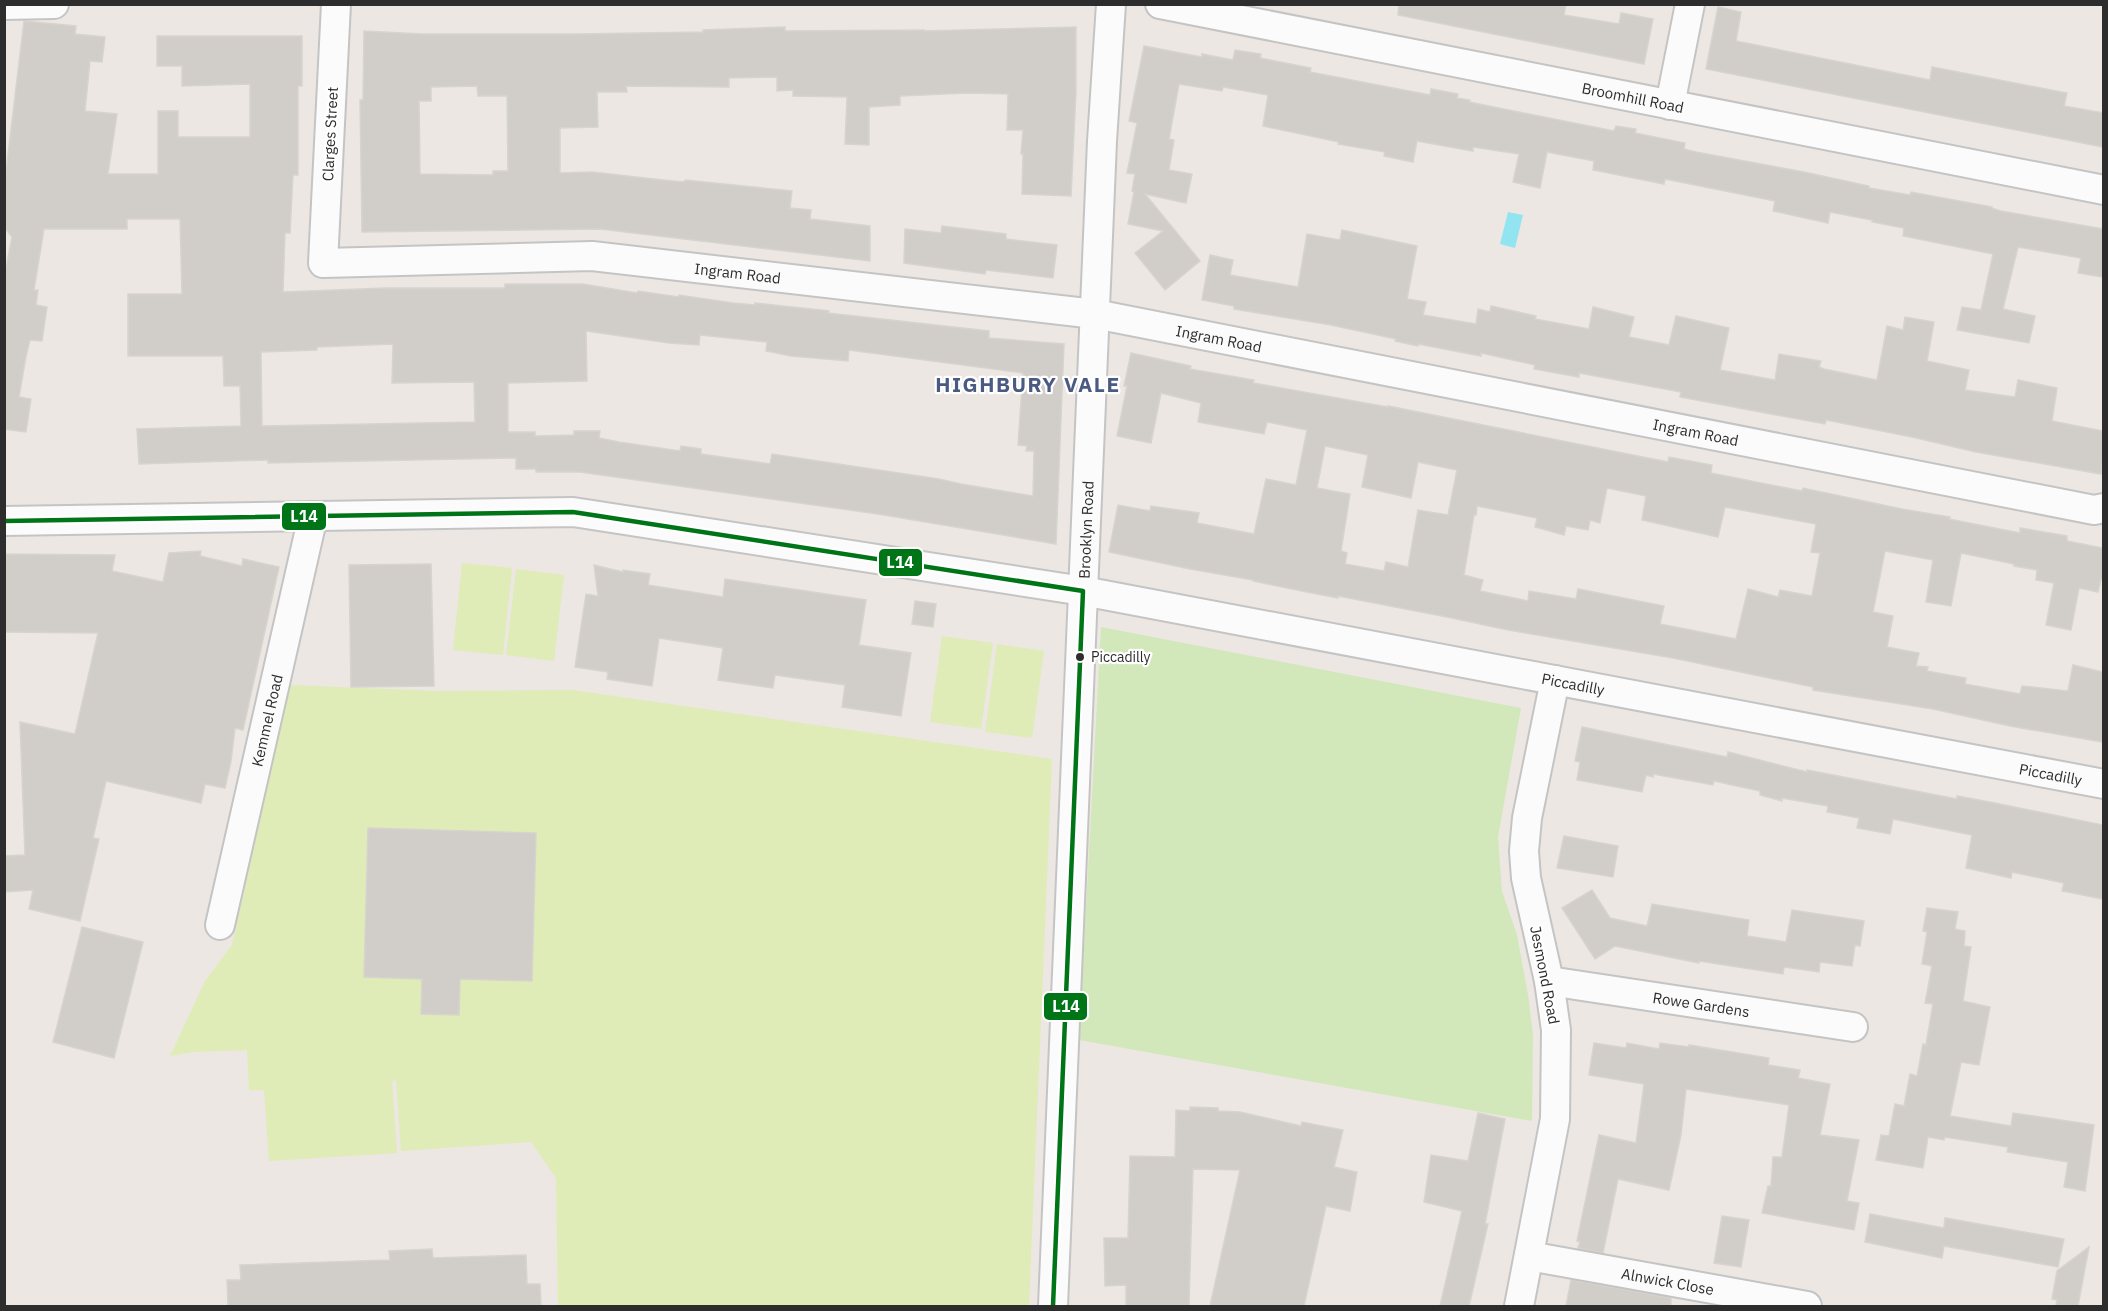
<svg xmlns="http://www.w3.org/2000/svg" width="2108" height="1311" font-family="'IBM Plex Sans',sans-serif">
<rect width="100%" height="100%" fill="#ece7e2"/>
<path fill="#d2e8ba" d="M 1101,627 L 1521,708 L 1498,837 L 1502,891 L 1517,935 L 1528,995 L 1533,1035 L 1532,1121 L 1079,1040 Z"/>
<g fill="#dfecb7">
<path d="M 462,563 L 512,568 L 503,655 L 453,650 Z"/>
<path d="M 516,569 L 564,575 L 554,661 L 506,655 Z"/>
<path d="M 942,636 L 993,643 L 981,729 L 930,722 Z"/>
<path d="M 997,644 L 1044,651 L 1032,738 L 985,732 Z"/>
<path d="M 290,685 L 437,691 L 572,690 L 1052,759 L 1029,1306 L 558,1306 L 556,1178 L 531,1142 L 401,1151 L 396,1080 L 392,1081 L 397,1153 L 269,1161 L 264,1090 L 249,1090 L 247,1050 L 193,1052 L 170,1056 L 205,981 L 232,945 Z"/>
</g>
<path fill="#93e4f1" d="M 1508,212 L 1523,215 L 1515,248 L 1500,244 Z"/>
<g fill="#d1cdc9" stroke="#d7d3ce" stroke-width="1.5" fill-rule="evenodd">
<path d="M 1399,4 L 1566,4 L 1564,15 L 1619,24 L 1621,13 L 1653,19 L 1644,64 L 1398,15 Z"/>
<path d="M 1718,7 L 1741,12 L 1736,41 L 1930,80 L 1932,67 L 2067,93 L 2064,106 L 2103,113 L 2103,147 L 1706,69 Z"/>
<path d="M 24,21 L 76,26 L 75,34 L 105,37 L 102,62 L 90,61 L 85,111 L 117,114 L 108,174 L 158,174 L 158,111 L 178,111 L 178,137 L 250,137 L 250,84 L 182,86 L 182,66 L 157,66 L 157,36 L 302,36 L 302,86 L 298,86 L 298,175 L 293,175 L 290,233 L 285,233 L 283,292 L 386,288 L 505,288 L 505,284 L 583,284 L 637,293 L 638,291 L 679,297 L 679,295 L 733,303 L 755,305 L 755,303 L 829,311 L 828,313 L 989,331 L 989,338 L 1064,344 L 1056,544 L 878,514 L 580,472 L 536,472 L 536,469 L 516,469 L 516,458 L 268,463 L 268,460 L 139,464 L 137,429 L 241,426 L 240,386 L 224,386 L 223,356 L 128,356 L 128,294 L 182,294 L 180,219 L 127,219 L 127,229 L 44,229 L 34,290 L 38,290 L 36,305 L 47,307 L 42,341 L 30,340 L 26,356 L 19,397 L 31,399 L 26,432 L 4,429 L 4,278 L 12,237 L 4,227 L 4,188 ZM 586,331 L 669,343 L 699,345 L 700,335 L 729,338 L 767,342 L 766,351 L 791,356 L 848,361 L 849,350 L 1023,373 L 1018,445 L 1027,446 L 1026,451 L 1034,451 L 1033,496 L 961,484 L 939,479 L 772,454 L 770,464 L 701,454 L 701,449 L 681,446 L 680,451 L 619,442 L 599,438 L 600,431 L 574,431 L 574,435 L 535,436 L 535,432 L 508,432 L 508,383 L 587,381 ZM 393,344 L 392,383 L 474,382 L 475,422 L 262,426 L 261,352 L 317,350 L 317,347 Z"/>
<path d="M 785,27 L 785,31 L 924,30 L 924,31 L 1076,27 L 1076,91 L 1071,196 L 1022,194 L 1023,154 L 1021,154 L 1023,130 L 1007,130 L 1008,94 L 968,93 L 900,96 L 900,105 L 869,107 L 869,145 L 845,144 L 847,97 L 793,96 L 793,90 L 777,91 L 777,77 L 729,78 L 729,87 L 626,86 L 627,92 L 597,92 L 598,127 L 560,128 L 560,173 L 592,172 L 663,180 L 684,182 L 685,180 L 792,191 L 790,208 L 811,210 L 810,219 L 870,226 L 870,261 L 600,229 L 362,232 L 360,100 L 363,100 L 364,31 L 422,34 L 576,34 L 703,32 L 703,30 ZM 477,86 L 478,96 L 507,96 L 508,171 L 493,171 L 493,175 L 420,174 L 419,101 L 431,101 L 431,87 Z"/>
<path d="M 1144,46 L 1202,57 L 1202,54 L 1233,60 L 1235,50 L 1261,54 L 1260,58 L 1311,68 L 1310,72 L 1430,95 L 1431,89 L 1458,94 L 1457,98 L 1470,100 L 1469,102 L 1614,131 L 1616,126 L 1636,129 L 1635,133 L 1685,143 L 1684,149 L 1696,152 L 1804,172 L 1869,186 L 1869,188 L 1910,195 L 1911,192 L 1992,207 L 1991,208 L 2001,211 L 2103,229 L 2103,277 L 2078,273 L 2081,258 L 2018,247 L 2003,309 L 2035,316 L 2029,343 L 1957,330 L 1962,307 L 1981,310 L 1993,254 L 1903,236 L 1904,228 L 1872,222 L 1872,220 L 1830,212 L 1828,223 L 1773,211 L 1775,201 L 1665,179 L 1664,184 L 1593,170 L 1594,161 L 1547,152 L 1540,188 L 1513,182 L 1519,154 L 1473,147 L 1473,151 L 1417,141 L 1413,162 L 1384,156 L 1385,152 L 1338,144 L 1339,142 L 1263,126 L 1268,95 L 1223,87 L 1222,91 L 1179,84 L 1169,139 L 1174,140 L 1169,170 L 1192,174 L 1186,203 L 1145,194 L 1200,261 L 1165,290 L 1135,253 L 1163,231 L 1128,224 L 1134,192 L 1132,191 L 1135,174 L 1127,173 L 1137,123 L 1129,121 Z"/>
<path d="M 942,226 L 1006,234 L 1006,239 L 1057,245 L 1053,278 L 986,270 L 985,274 L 904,263 L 905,229 L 941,233 Z"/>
<path d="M 1342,230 L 1417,246 L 1407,299 L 1426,302 L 1423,315 L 1476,324 L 1478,309 L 1490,312 L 1491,306 L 1536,316 L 1535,319 L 1589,329 L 1593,307 L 1634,317 L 1629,337 L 1669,345 L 1676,316 L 1729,328 L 1720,370 L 1775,380 L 1779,354 L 1821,361 L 1819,367 L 1824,369 L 1877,380 L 1887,326 L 1903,330 L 1905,317 L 1934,322 L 1927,361 L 1969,370 L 1965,390 L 2015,397 L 2018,380 L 2057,388 L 2052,421 L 2103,431 L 2103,457 L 2101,474 L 1976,452 L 1912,437 L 1826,420 L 1825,424 L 1680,397 L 1681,392 L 1579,373 L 1579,377 L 1556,373 L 1534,369 L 1535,365 L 1481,353 L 1481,356 L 1418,344 L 1418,346 L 1395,341 L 1396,339 L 1331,325 L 1234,309 L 1234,306 L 1202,300 L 1210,255 L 1233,260 L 1230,275 L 1298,287 L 1307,234 L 1340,240 Z"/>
<path d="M 1131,353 L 1191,366 L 1190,369 L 1254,380 L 1253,383 L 1388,407 L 1388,406 L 1668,462 L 1669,457 L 1712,465 L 1711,473 L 1802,491 L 1803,488 L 1902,509 L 1950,517 L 1949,519 L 2020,533 L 2020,528 L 2067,536 L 2067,541 L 2103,548 L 2103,580 L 2101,579 L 2098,592 L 2079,588 L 2071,630 L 2046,625 L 2054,583 L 2036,580 L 2037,570 L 2014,566 L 2014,564 L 1961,553 L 1951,606 L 1926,602 L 1933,560 L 1885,551 L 1873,612 L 1893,616 L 1887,647 L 1919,653 L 1916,666 L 1928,667 L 1927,671 L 1966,678 L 1965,684 L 2020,694 L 2022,686 L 2068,691 L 2073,665 L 2103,672 L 2103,742 L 2010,726 L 1933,709 L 1813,690 L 1813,687 L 1673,658 L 1508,630 L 1447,617 L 1338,596 L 1338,598 L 1307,592 L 1253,581 L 1253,580 L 1190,569 L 1109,552 L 1118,505 L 1150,511 L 1151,506 L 1199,513 L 1197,523 L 1254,534 L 1266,479 L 1296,485 L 1307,430 L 1267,422 L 1264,434 L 1198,422 L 1201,403 L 1161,393 L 1151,443 L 1117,436 L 1127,386 L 1124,386 ZM 1325,446 L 1368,455 L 1362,487 L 1411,498 L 1418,462 L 1457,470 L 1448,515 L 1418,510 L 1408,567 L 1386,562 L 1384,571 L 1345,564 L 1347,553 L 1341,551 L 1350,494 L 1317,488 ZM 1607,488 L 1646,496 L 1642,520 L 1718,537 L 1725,507 L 1816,524 L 1811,552 L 1820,553 L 1812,596 L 1780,590 L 1778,597 L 1748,589 L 1736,639 L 1660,624 L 1664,606 L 1578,589 L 1576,599 L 1529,591 L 1528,601 L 1480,591 L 1483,580 L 1464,575 L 1474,515 L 1476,515 L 1477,506 L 1537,518 L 1535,527 L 1564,535 L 1566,526 L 1588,530 L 1590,520 L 1600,523 Z"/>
<path d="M 201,551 L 200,556 L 242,566 L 243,559 L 279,567 L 243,730 L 235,728 L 231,761 L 225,788 L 205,784 L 201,803 L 106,781 L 93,838 L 99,839 L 80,921 L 29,909 L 33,890 L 4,892 L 4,856 L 25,855 L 20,722 L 75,734 L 98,633 L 4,632 L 4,554 L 115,555 L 112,571 L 163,582 L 169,553 Z"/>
<path d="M 431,564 L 434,686 L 351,687 L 349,565 Z"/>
<path d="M 594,565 L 623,572 L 623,570 L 650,574 L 648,585 L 723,597 L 725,579 L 866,600 L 859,645 L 911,653 L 901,716 L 842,707 L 845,685 L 775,675 L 773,688 L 718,680 L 723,648 L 659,638 L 652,686 L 607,679 L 608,672 L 575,667 L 586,594 L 598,596 Z"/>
<path d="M 915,601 L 936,604 L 933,627 L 912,624 Z"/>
<path d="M 1582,727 L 1727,757 L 1728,752 L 1807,772 L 1807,770 L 1957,799 L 1957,796 L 1995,803 L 2103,825 L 2103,899 L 2062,891 L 2064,883 L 2012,872 L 2011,878 L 1966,868 L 1972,835 L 1893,819 L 1890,834 L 1857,828 L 1859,818 L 1827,812 L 1828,806 L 1782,798 L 1782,801 L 1760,795 L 1760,791 L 1714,781 L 1713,785 L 1653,774 L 1653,777 L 1646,775 L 1642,792 L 1577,780 L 1580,762 L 1575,761 Z"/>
<path d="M 368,828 L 536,833 L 532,981 L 460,979 L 459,1015 L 421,1014 L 422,979 L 364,977 Z"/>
<path d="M 1564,836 L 1618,846 L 1613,877 L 1557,868 Z"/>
<path d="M 1592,890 L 1610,918 L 1647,926 L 1652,904 L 1749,920 L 1747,936 L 1786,942 L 1792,910 L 1864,921 L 1860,946 L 1855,945 L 1852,966 L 1820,962 L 1819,972 L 1784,967 L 1783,974 L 1699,961 L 1699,963 L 1615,946 L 1595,959 L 1562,908 Z"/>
<path d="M 1927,908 L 1958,912 L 1955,929 L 1965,931 L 1964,946 L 1971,947 L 1963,1001 L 1990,1007 L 1979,1065 L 1961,1062 L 1950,1116 L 2011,1126 L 2013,1113 L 2094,1125 L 2085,1191 L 2064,1187 L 2068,1162 L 2007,1152 L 2008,1147 L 1945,1137 L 1944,1140 L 1928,1137 L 1923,1168 L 1876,1160 L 1881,1135 L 1889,1136 L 1895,1104 L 1904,1106 L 1910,1074 L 1917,1076 L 1923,1044 L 1926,1045 L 1933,1004 L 1925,1003 L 1932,966 L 1922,964 L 1927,932 L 1923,931 Z"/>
<path d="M 82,927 L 143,942 L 114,1058 L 53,1042 Z"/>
<path d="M 1594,1043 L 1626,1048 L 1627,1043 L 1659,1049 L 1660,1043 L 1689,1047 L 1689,1045 L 1769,1058 L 1768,1065 L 1800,1070 L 1798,1078 L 1830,1084 L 1820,1135 L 1859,1140 L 1847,1201 L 1859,1203 L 1854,1230 L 1762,1213 L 1768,1186 L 1771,1186 L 1773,1157 L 1782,1157 L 1789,1105 L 1686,1089 L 1681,1135 L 1669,1190 L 1618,1179 L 1603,1253 L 1578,1248 L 1580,1242 L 1577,1241 L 1599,1135 L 1636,1143 L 1644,1084 L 1589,1075 Z"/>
<path d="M 1190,1107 L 1218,1108 L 1218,1111 L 1240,1112 L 1301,1126 L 1302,1122 L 1343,1130 L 1334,1167 L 1357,1172 L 1350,1211 L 1326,1206 L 1304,1306 L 1210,1306 L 1240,1170 L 1193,1169 L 1189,1306 L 1126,1306 L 1126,1285 L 1105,1286 L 1104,1238 L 1128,1238 L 1130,1156 L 1175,1157 L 1176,1110 L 1190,1111 Z"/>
<path d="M 1478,1113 L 1505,1119 L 1485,1224 L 1488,1224 L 1469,1306 L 1440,1306 L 1462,1211 L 1424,1202 L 1431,1155 L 1468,1161 Z"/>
<path d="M 1870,1214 L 1944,1228 L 1945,1218 L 2064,1239 L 2058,1267 L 1944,1246 L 1942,1258 L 1865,1242 Z"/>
<path d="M 1722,1216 L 1749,1220 L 1741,1267 L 1714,1263 Z"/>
<path d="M 2089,1247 L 2078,1306 L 2056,1306 L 2057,1300 L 2052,1299 L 2057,1271 Z"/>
<path d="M 432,1249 L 433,1258 L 526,1255 L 527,1284 L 540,1284 L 541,1306 L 228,1306 L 227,1280 L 241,1280 L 240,1265 L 390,1260 L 389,1251 Z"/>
<path d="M 1571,1280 L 1671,1298 L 1671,1306 L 1566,1306 Z"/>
</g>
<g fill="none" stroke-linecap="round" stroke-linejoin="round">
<defs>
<g id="minor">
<path id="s1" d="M 336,4 L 323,263 L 592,256 L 1095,314 L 2094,510 L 2104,508"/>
<path id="s2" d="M 1160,4 L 2104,190"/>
<path d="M 4,5 L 54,4"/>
<path d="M 1670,105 L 1690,4"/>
<path id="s3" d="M 4,521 L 573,512 L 1083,591 L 2104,784"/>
<path id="s4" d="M 220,925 L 313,516"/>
<path id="s5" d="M 1549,981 L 1853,1027"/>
<path id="s6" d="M 1529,1256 L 1807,1306"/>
<path id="s7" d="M 1053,1306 L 1102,141 L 1111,4"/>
<path d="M 1519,1306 L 1555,1119 L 1556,1030 L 1549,981 L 1526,878 L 1524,851 L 1527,818 L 1555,680"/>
</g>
</defs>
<use href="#minor" stroke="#c5c4c4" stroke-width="32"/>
<use href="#minor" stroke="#fcfbfb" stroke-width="28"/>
<defs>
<path id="bus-1" d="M 4,521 L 573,512 L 1083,591 L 1053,1306"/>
</defs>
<use href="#bus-1" stroke="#fff" stroke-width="9"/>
<use href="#bus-1" stroke="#007517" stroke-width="4.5"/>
</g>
<circle fill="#2d2d2d" stroke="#fff" stroke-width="2" cx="1080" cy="657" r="5"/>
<g text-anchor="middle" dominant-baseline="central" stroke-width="4.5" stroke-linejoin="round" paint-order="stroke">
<g font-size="14" fill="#2d2d2d" stroke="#fff" text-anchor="start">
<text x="1091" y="657">Piccadilly</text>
</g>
<g font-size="15" fill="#2d2d2d" stroke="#fff">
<text stroke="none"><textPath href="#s2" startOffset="482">Broomhill Road</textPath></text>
<text transform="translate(330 134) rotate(-87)">Clarges Street</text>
<text stroke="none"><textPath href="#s1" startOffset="675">Ingram Road</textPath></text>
<text stroke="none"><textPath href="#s1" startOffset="1161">Ingram Road</textPath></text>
<text stroke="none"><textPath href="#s1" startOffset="1647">Ingram Road</textPath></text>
<text stroke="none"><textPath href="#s7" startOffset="777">Brooklyn Road</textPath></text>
<text stroke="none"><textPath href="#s3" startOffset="1584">Piccadilly</textPath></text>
<text stroke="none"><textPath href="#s4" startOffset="210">Kemmel Road</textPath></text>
<text stroke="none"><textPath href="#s3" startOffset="2070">Piccadilly</textPath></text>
<text transform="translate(1545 975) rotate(79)">Jesmond Road</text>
<text stroke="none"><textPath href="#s5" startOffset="154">Rowe Gardens</textPath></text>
<text stroke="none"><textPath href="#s6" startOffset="141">Alnwick Close</textPath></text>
</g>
<g font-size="21" font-weight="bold" letter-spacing="1.5" fill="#4a5a82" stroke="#fff">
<text x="1028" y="384">HIGHBURY VALE</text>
</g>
</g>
<g stroke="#fff" stroke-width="2">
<rect x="281" y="502" width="46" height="29" rx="6" fill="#007517"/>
<rect x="878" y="548" width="45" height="29" rx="6" fill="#007517"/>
<rect x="1043" y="992" width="45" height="29" rx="6" fill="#007517"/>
</g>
<g font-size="16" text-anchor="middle" font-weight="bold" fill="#fff">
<text x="304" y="522">L14</text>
<text x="900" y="568">L14</text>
<text x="1066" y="1012">L14</text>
</g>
<rect width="2108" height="1311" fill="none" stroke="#2d2d2d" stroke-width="12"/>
</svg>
